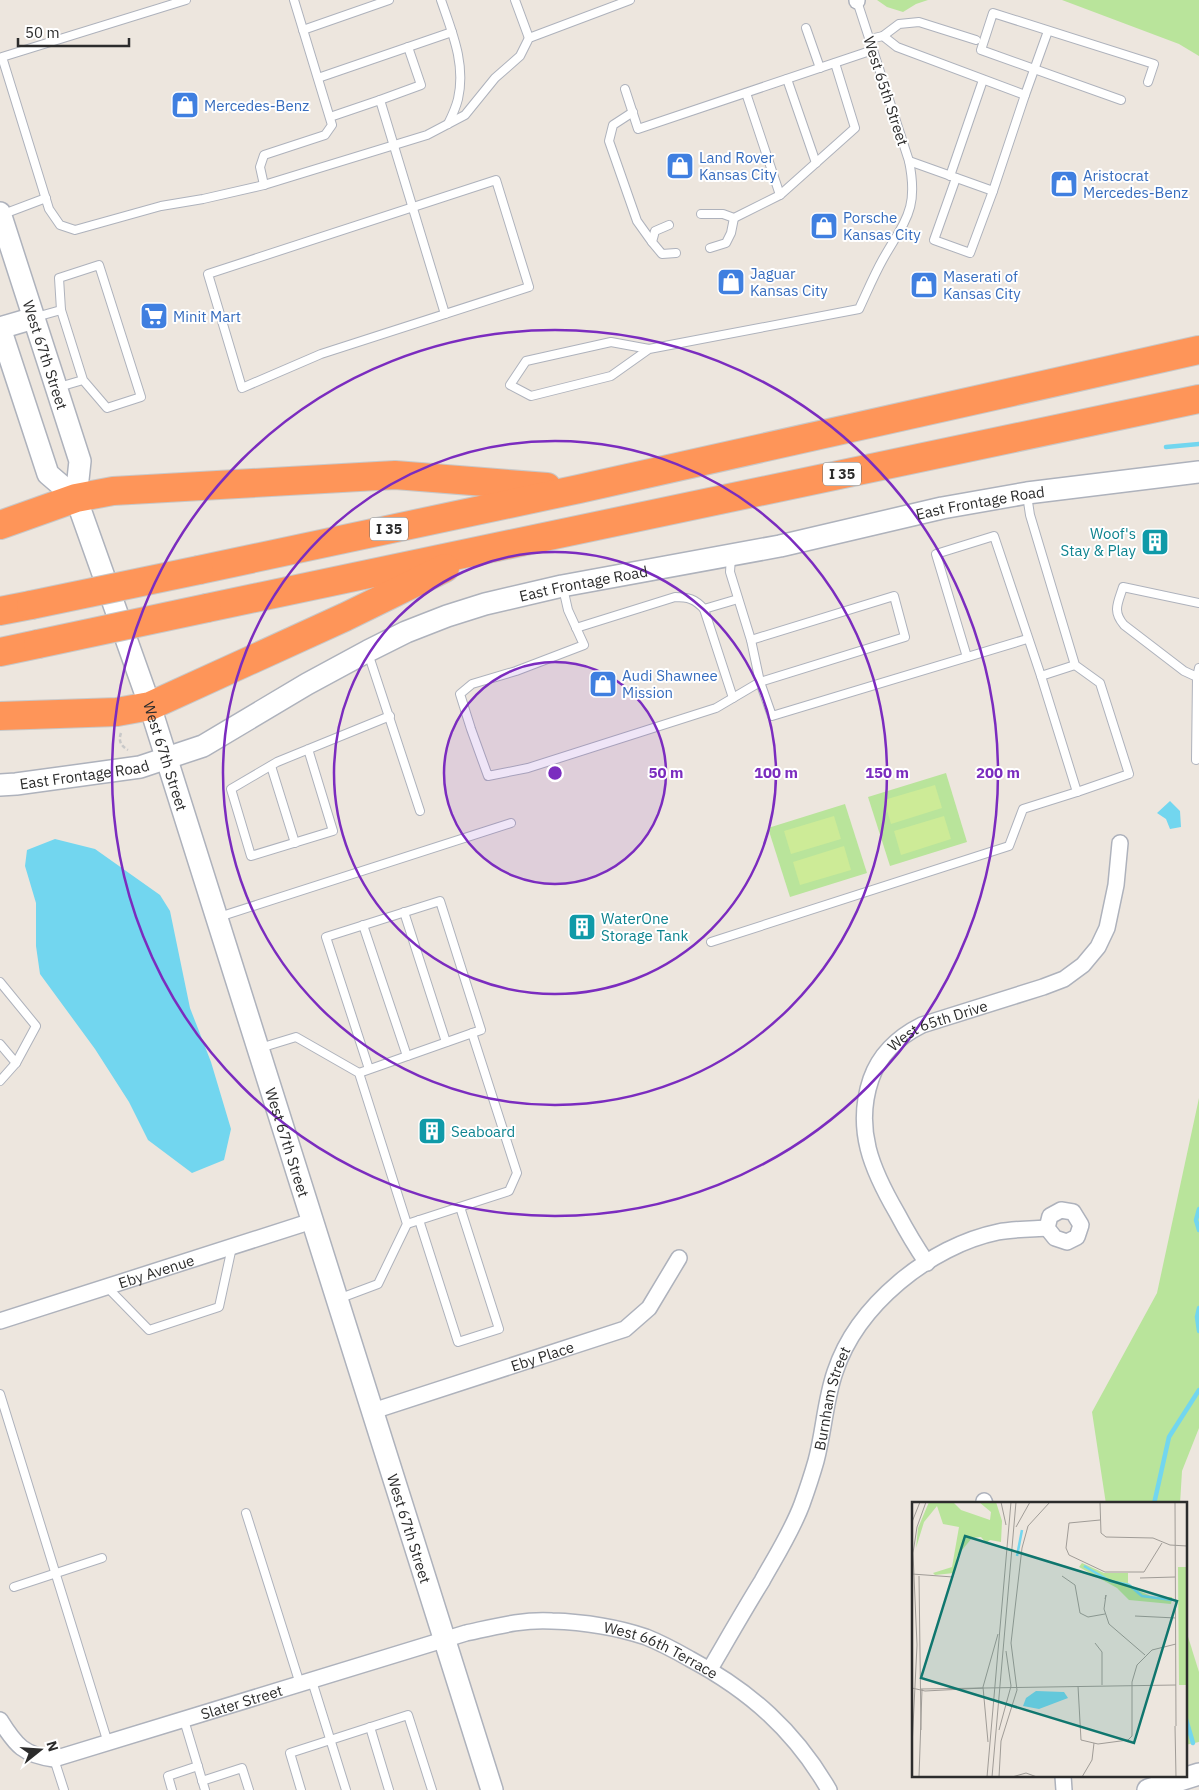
<svg xmlns="http://www.w3.org/2000/svg" width="1199" height="1790" font-family="'IBM Plex Sans',sans-serif">
<rect width="100%" height="100%" fill="#ede6de"/>
<g fill="#b9e49b">
<path d="M 877,0 L 928,0 L 916,4 L 903,12 L 887,7 Z"/>
<path d="M 1062,0 L 1199,0 L 1199,56 L 1179,44 Z"/>
<path d="M 946,773 L 967,842 L 890,866 L 868,797 Z"/>
<path d="M 845,804 L 867,873 L 790,897 L 768,828 Z"/>
<path d="M 1199,1098 L 1199,1428 L 1182,1471 L 1180,1504 L 1106,1504 L 1092,1412 L 1157,1293 Z"/>
<path d="M 1185,1627 L 1199,1672 L 1199,1742 L 1185,1745 Z"/>
</g>
<g fill="#cdeb97">
<path d="M 935,785 L 942,808 L 891,824 L 884,800 Z"/>
<path d="M 834,816 L 841,839 L 791,854 L 784,831 Z"/>
<path d="M 944,816 L 951,839 L 901,855 L 894,831 Z"/>
<path d="M 844,846 L 851,870 L 800,885 L 793,862 Z"/>
</g>
<g fill="#72d6ef">
<path d="M 1170,801 L 1180,811 L 1181,827 L 1170,829 L 1166,819 L 1157,813 Z"/>
<path d="M 55,839 L 95,849 L 160,895 L 170,911 L 190,1008 L 211,1062 L 231,1129 L 224,1160 L 192,1173 L 148,1140 L 129,1102 L 95,1049 L 40,974 L 36,946 L 36,903 L 25,866 L 27,850 Z"/>
</g>
<g fill="none" stroke-linecap="round" stroke-linejoin="round">
<g stroke="#72d6ef" stroke-width="4.5">
<path d="M 1166,447 L 1199,444"/>
<path d="M 1199,1209 L 1196,1220 L 1199,1230"/>
<path d="M 1199,1308 L 1197,1317 L 1199,1331"/>
<path d="M 1154,1504 L 1169,1437 L 1199,1390"/>
<path d="M 1185,1716 L 1193,1743"/>
</g>
<defs>
<g id="lane">
<path d="M 186,0 L 2,57 L 49,209 L 60,225 L 75,230 L 161,206 L 203,199 L 264,185 L 427,135 L 465,115 L 495,78 L 520,56 L 529,38 L 630,0"/>
<path d="M 441,0 C 452,32 466,64 458,99 C 456,107 452,116 448,124"/>
<path d="M 515,0 L 529,38"/>
<path d="M 806,28 L 820,68"/>
<path d="M 303,30 L 389,0"/>
<path d="M 883,36 L 899,24 L 919,22 L 976,40"/>
<path d="M 870,39 L 883,36 L 897,47 L 1025,95 L 993,191 L 909,161"/>
<path d="M 318,78 L 452,32"/>
<path d="M 787,79 L 816,163"/>
<path d="M 625,89 L 638,129 L 873,50"/>
<path d="M 746,93 L 780,195 L 855,128 L 835,63"/>
<path d="M 1025,95 L 1048,31"/>
<path d="M 380,100 L 421,85 L 408,47"/>
<path d="M 1121,100 L 981,50 L 993,13 L 1154,64 L 1148,82"/>
<path d="M 633,112 L 613,125 L 609,141 L 637,221 L 652,242"/>
<path d="M 330,117 L 380,100 L 445,314"/>
<path d="M 950,176 L 983,80"/>
<path d="M 956,178 L 934,240 L 970,253 L 993,191"/>
<path d="M 496,180 L 529,287 L 321,354 L 242,388 L 208,274 Z"/>
<path d="M 264,185 L 260,167 L 264,155 L 325,135 L 332,125 L 294,0"/>
<path d="M 701,214 L 723,214 L 734,218 L 780,195"/>
<path d="M 1,215 L 46,198"/>
<path d="M 669,225 L 655,231 L 652,242 L 662,254 L 676,253"/>
<path d="M 710,248 L 726,243 L 731,233 L 734,218"/>
<path d="M 36,317 L 61,310"/>
<path d="M 649,349 L 611,342 L 526,361 L 510,385 L 531,396 L 611,376 L 649,349 L 859,309 C 867,292 874,275 883,259 C 905,220 919,210 909,161 L 857,1"/>
<path d="M 59,387 L 83,380 L 61,310 L 59,278 L 99,265 L 141,397 L 107,408 L 83,380"/>
<path d="M 731,557 L 730,572 L 751,640 L 760,682 L 772,716 L 1027,639"/>
<path d="M 563,588 L 568,610 L 584,645 L 516,671 L 472,684 L 460,694 L 471,729 L 488,776 L 528,768 L 716,708 L 760,682 L 905,637 L 894,596 L 751,640"/>
<path d="M 704,609 L 733,698"/>
<path d="M 576,628 L 675,597 C 688,597 695,599 704,609 L 738,599"/>
<path d="M 368,653 L 420,811"/>
<path d="M 967,657 L 936,554 L 994,536 L 1041,676 L 1077,792 L 1129,774 L 1100,683 L 1075,665 L 1030,515 L 1027,495"/>
<path d="M 1041,676 L 1075,665"/>
<path d="M 1197,677 L 1184,671 L 1124,625 C 1112,611 1118,603 1123,587 L 1199,603"/>
<path d="M 308,749 L 333,831 L 251,856 L 231,789 L 277,762 L 390,716"/>
<path d="M 1196,760 L 1197,677 L 1199,668"/>
<path d="M 271,766 L 295,843"/>
<path d="M 404,912 L 446,1042"/>
<path d="M 219,917 L 511,823"/>
<path d="M 363,925 L 407,1056"/>
<path d="M 711,942 L 1009,846 L 1023,809 L 1077,792"/>
<path d="M 0,982 L 36,1026 L 16,1063"/>
<path d="M 0,1044 L 16,1063 L 0,1081"/>
<path d="M 260,1048 L 296,1037 L 359,1073 L 407,1224 L 378,1284 L 338,1299"/>
<path d="M 359,1073 L 481,1030 L 440,901 L 326,937 L 369,1069"/>
<path d="M 419,1220 L 458,1342 L 499,1329 L 460,1207"/>
<path d="M 407,1224 L 509,1191 L 517,1173 L 472,1033"/>
<path d="M 107,1287 L 149,1330 L 219,1307 L 232,1247"/>
<path d="M 0,1394 L 108,1743"/>
<path d="M 246,1513 L 300,1684"/>
<path d="M 14,1587 L 102,1558"/>
<path d="M 312,1681 L 346,1790"/>
<path d="M 184,1720 L 205,1790"/>
<path d="M 370,1727 L 389,1790"/>
<path d="M 54,1759 L 64,1790"/>
<path d="M 202,1781 L 242,1768 L 249,1790"/>
<path d="M 172,1790 L 168,1776 L 198,1766"/>
<path d="M 301,1790 L 290,1753 L 408,1715 L 432,1790"/>
</g>
<g id="street">
<path d="M 857,0 L 857,1"/>
<path d="M 1061,1210 L 1073,1212 L 1081,1225 L 1077,1237 L 1067,1242 L 1055,1238 L 1047,1228 L 1050,1216 Z"/>
<path id="s1" d="M 927,1263 C 916,1247 906,1230 897,1213 C 872,1170 854,1129 871,1079 C 880,1053 898,1037 922,1025 L 1043,987 L 1064,979 L 1083,965 L 1098,947 L 1107,928 L 1116,885 L 1120,843"/>
<path id="s2" d="M 0,1321 L 312,1221"/>
<path id="s3" d="M 373,1411 L 625,1329 L 649,1308 L 679,1258"/>
<path d="M 984,1501 L 985,1504"/>
<path id="s4" d="M 710,1669 C 727,1640 744,1610 762,1581 C 776,1556 792,1531 802,1504 C 807,1490 812,1475 816,1461 C 824,1431 825,1401 835,1372 C 857,1305 930,1246 998,1232 C 1014,1229 1031,1229 1047,1228"/>
<path id="s5" d="M 0,1720 C 16,1746 24,1755 54,1759 L 466,1633 C 494,1627 523,1619 552,1621 C 584,1622 616,1627 646,1637 C 661,1643 676,1651 690,1659 C 750,1691 795,1731 829,1790"/>
<path d="M 1063,1776 L 1064,1790"/>
</g>
<g id="secondary">
<path id="s6" d="M 0,213 L 80,461 L 76,498 L 150,706 L 492,1790"/>
<path d="M 0,328 L 48,474 L 76,498"/>
<path d="M 0,328 L 34,318"/>
<path id="s7" d="M 0,785 L 16,784 L 140,767 L 203,746 L 307,684 L 368,651 L 406,632 L 447,616 L 485,604 L 562,586 L 780,546 L 942,508 L 1027,493 L 1199,472"/>
<path d="M 1148,1790 L 1199,1774"/>
</g>
<g id="highway">
<path d="M 0,525 L 76,498 L 113,491 L 395,475 L 547,487"/>
<path d="M 199,570 L 579,489 L 1199,350"/>
<path d="M 207,608 L 1199,399"/>
<path d="M 0,611 L 31,605"/>
<path d="M 0,652 L 38,644"/>
<path d="M 0,716 L 117,712 L 150,706 L 345,617 L 445,568"/>
</g>
</defs>
<use href="#lane" stroke="#aeb2bc" stroke-width="10"/>
<use href="#street" stroke="#aeb2bc" stroke-width="18"/>
<use href="#secondary" stroke="#aeb2bc" stroke-width="24"/>
<use href="#highway" stroke="#c8c8c8" stroke-width="30"/>
<path stroke="#c8c8c8" stroke-width="2.5" stroke-dasharray="4 2.5" stroke-linecap="butt" d="M 121,733 C 118,741 121,746 128,750"/>
<use href="#lane" stroke="#fff" stroke-width="8"/>
<use href="#street" stroke="#fff" stroke-width="15"/>
<use href="#secondary" stroke="#fff" stroke-width="21"/>
<use href="#highway" stroke="#fe9559" stroke-width="28"/>
<defs>
<g id="highway-bridge">
<path d="M 31,605 L 199,570"/>
<path d="M 38,644 L 207,608"/>
</g>
</defs>
<use href="#highway-bridge" stroke="#c8c8c8" stroke-width="30" stroke-linecap="butt"/>
<use href="#highway-bridge" stroke="#fe9559" stroke-width="28"/>
</g>
<circle cx="555" cy="773" r="111" fill="#7b2cbf" fill-opacity=".12"/>
<g fill="none" stroke="#7b2cbf" stroke-width="2.5">
<circle cx="555" cy="773" r="111"/>
<circle cx="555" cy="773" r="221"/>
<circle cx="555" cy="773" r="332"/>
<circle cx="555" cy="773" r="443"/>
</g>
<defs>
<symbol id="shop-square" viewBox="-11 -11 22 22"><rect x="-9" y="-9" width="18" height="18" rx="4" fill="#3f7fe0" stroke="#fff"/><path d="M-5-2.5h2.3a2.7 3.5 0 0 1 5.4 0H5L5.5 6h-11ZM-1.5-2.5h3a1.5 2.3 0 0 0-3 0Z" fill="#fff"/></symbol>
<symbol id="supermarket-square" viewBox="-11 -11 22 22"><rect x="-9" y="-9" width="18" height="18" rx="4" fill="#3f7fe0" stroke="#fff"/><path d="M-6-5.5h2.5l.6 2H6L4.5 2H-2.5L-4.4-4H-6ZM-1.5 3.2a1.3 1.3 0 1 0 .1 0ZM3 3.2a1.3 1.3 0 1 0 .1 0Z" fill="#fff"/></symbol>
<symbol id="building-square" viewBox="-11 -11 22 22"><rect x="-9" y="-9" width="18" height="18" rx="4" fill="#0f9aa8" stroke="#fff"/><path d="M-4-6H4V6H1V3H-1V6H-4ZM-2.5-4.3h1.7v1.8h-1.7ZM.8-4.3h1.7v1.8H.8ZM-2.5-1h1.7V.8h-1.7ZM.8-1h1.7V.8H.8Z" fill="#fff"/></symbol>
</defs>
<g fill-rule="evenodd">
<use href="#shop-square" x="169" y="89" width="32" height="32"/>
<use href="#shop-square" x="664" y="150" width="32" height="32"/>
<use href="#shop-square" x="1048" y="168" width="32" height="32"/>
<use href="#shop-square" x="808" y="210" width="32" height="32"/>
<use href="#shop-square" x="715" y="266" width="32" height="32"/>
<use href="#shop-square" x="908" y="269" width="32" height="32"/>
<use href="#supermarket-square" x="138" y="300" width="32" height="32"/>
<use href="#building-square" x="1139" y="526" width="32" height="32"/>
<use href="#shop-square" x="587" y="668" width="32" height="32"/>
<use href="#building-square" x="566" y="911" width="32" height="32"/>
<use href="#building-square" x="416" y="1115" width="32" height="32"/>
</g>
<g text-anchor="middle" dominant-baseline="central" stroke-width="4" stroke-linejoin="round" paint-order="stroke">
<g fill="#fff" stroke="#6b6b6b" stroke-width="1">
<rect x="823" y="462.5" width="38" height="23" rx="4"/>
<rect x="370" y="517.5" width="38" height="23" rx="4"/>
</g>
<g font-size="14" font-weight="bold" fill="#2c2c2c">
<text x="842" y="474">I 35</text>
<text x="389" y="529">I 35</text>
</g>
<g font-size="15" fill="#2c2c2c" stroke="#fff">
<text transform="translate(886 91) rotate(72)">West 65th Street</text>
<text stroke="none"><textPath href="#s6" startOffset="149">West 67th Street</textPath></text>
<text stroke="none"><textPath href="#s7" startOffset="1030">East Frontage Road</textPath></text>
<text stroke="none"><textPath href="#s7" startOffset="625">East Frontage Road</textPath></text>
<text stroke="none"><textPath href="#s6" startOffset="571">West 67th Street</textPath></text>
<text stroke="none"><textPath href="#s7" startOffset="85">East Frontage Road</textPath></text>
<text stroke="none"><textPath href="#s1" startOffset="290">West 65th Drive</textPath></text>
<text stroke="none"><textPath href="#s6" startOffset="976">West 67th Street</textPath></text>
<text stroke="none"><textPath href="#s2" startOffset="164">Eby Avenue</textPath></text>
<text stroke="none"><textPath href="#s3" startOffset="178">Eby Place</textPath></text>
<text stroke="none"><textPath href="#s4" startOffset="299">Burnham Street</textPath></text>
<text stroke="none"><textPath href="#s6" startOffset="1381">West 67th Street</textPath></text>
<text stroke="none"><textPath href="#s5" startOffset="702">West 66th Terrace</textPath></text>
<text stroke="none"><textPath href="#s5" startOffset="266">Slater Street</textPath></text>
</g>
<g font-size="15" fill="#366cbe" stroke="#fff" text-anchor="start">
<text x="204" y="105">Mercedes-Benz</text>
<text x="699" y="157">Land Rover<tspan x="699" dy="17">Kansas City</tspan></text>
<text x="1083" y="175">Aristocrat<tspan x="1083" dy="17">Mercedes-Benz</tspan></text>
<text x="843" y="217">Porsche<tspan x="843" dy="17">Kansas City</tspan></text>
<text x="750" y="273">Jaguar<tspan x="750" dy="17">Kansas City</tspan></text>
<text x="943" y="276">Maserati of<tspan x="943" dy="17">Kansas City</tspan></text>
<text x="173" y="316">Minit Mart</text>
<text x="622" y="675">Audi Shawnee<tspan x="622" dy="17">Mission</tspan></text>
</g>
<g font-size="15" fill="#0d838f" stroke="#fff" text-anchor="start">
<text x="1136" y="533" text-anchor="end">Woof's<tspan x="1136" dy="17">Stay &amp; Play</tspan></text>
<text x="601" y="918">WaterOne<tspan x="601" dy="17">Storage Tank</tspan></text>
<text x="451" y="1131">Seaboard</text>
</g>
</g>
<g transform="translate(912 1502)">
<rect width="275" height="275" fill="#ede6de"/>
<path d="M 17,0 L 41,0 L 49,8 L 78,18 L 79,10 L 67,0 L 84,0 L 90,19 L 89,40 L 78,38 L 74,41 L 69,35 L 60,36 L 45,54 L 42,71 L 23,73 L 21,71 L 40,65 L 47,25 L 31,22 L 25,4 L 12,20 L 4,46 L 6,26 ZM 170,61 L 192,71 L 216,71 L 216,81 L 227,89 L 241,95 L 260,95 L 259,102 L 217,98 L 205,86 L 167,65 ZM 266,65 L 275,65 L 275,183 L 267,183 Z" fill="#b9e49b"/>
<path d="M 124,189 L 152,190 L 156,196 L 127,207 L 111,204 L 114,196 Z" fill="#72d6ef"/>
<path fill="none" stroke="#72d6ef" stroke-width="2.5" d="M 105,54 L 110,28M 172,64 L 198,79 L 217,83 L 230,94 L 260,98"/>
<path fill="none" stroke="#a09c97" stroke-width="1" d="M 89,0 L 94,23M 188,0 L 189,31 L 194,35 L 241,36 L 258,43 L 275,44M 263,0 L 264,224M 188,18 L 157,21 L 154,46 L 157,53 L 193,70 L 232,70 L 250,41M 0,20 L 8,0M 104,25 L 118,0M 0,72 L 41,75M 7,74 L 9,228M 150,74 L 163,83 L 168,111 L 176,115 L 193,112M 228,76 L 263,75M 193,97 L 194,93 L 192,107 L 197,122 L 233,153M 223,114 L 264,116M 183,141 L 190,150 L 190,183M 166,184 L 169,238 L 186,242 L 216,238 L 220,234 L 220,180 L 225,163 L 240,148 L 264,142M 0,186 L 13,189 L 71,186M 9,187 L 264,183M 263,224 L 264,275M 87,228 L 99,184 L 94,149M 76,240 L 71,185 L 86,132M 0,245 L 5,143 L 1,51 L 5,25 L 14,0M 7,275 L 10,187M 75,275 L 99,0M 80,275 L 104,0M 87,275 L 89,239 L 105,188 L 99,141 L 110,46 L 116,24 L 138,0M 100,275 L 114,271 L 125,275M 170,275 L 180,258 L 182,241"/>
<path fill="#0f766e" fill-opacity="0.15" stroke="#0f766e" stroke-width="2.5" d="M 53,34 L 265,99 L 222,241 L 9,176 Z"/>
<rect width="275" height="275" fill="none" stroke="#2c2c2c" stroke-width="2.5"/>
</g>
<circle cx="555" cy="773" r="8" fill="#7b2cbf" stroke="#fff" stroke-width="2.5"/>
<g font-size="15" text-anchor="middle" font-weight="bold" fill="#7b2cbf" stroke="#fff" stroke-width="4" stroke-linejoin="round" paint-order="stroke">
<text x="666" y="778">50 m</text>
<text x="776" y="778">100 m</text>
<text x="887" y="778">150 m</text>
<text x="998" y="778">200 m</text>
</g>
<g transform="translate(40 1750) rotate(73)" stroke="#ffffff" stroke-width="4" paint-order="stroke">
<path d="M0-4L9 19L0 12L-9 19Z" fill="#2c2c2c"/>
<text y="-8" font-size="14" font-weight="bold" text-anchor="middle" fill="#2c2c2c">N</text>
</g>
<path d="M18 38v8h111v-8" fill="none" stroke="#2c2c2c" stroke-width="2.5"/>
<text x="25" y="38" font-size="15" fill="#2c2c2c" stroke="#ffffff" stroke-width="4" paint-order="stroke">50 m</text>
</svg>
